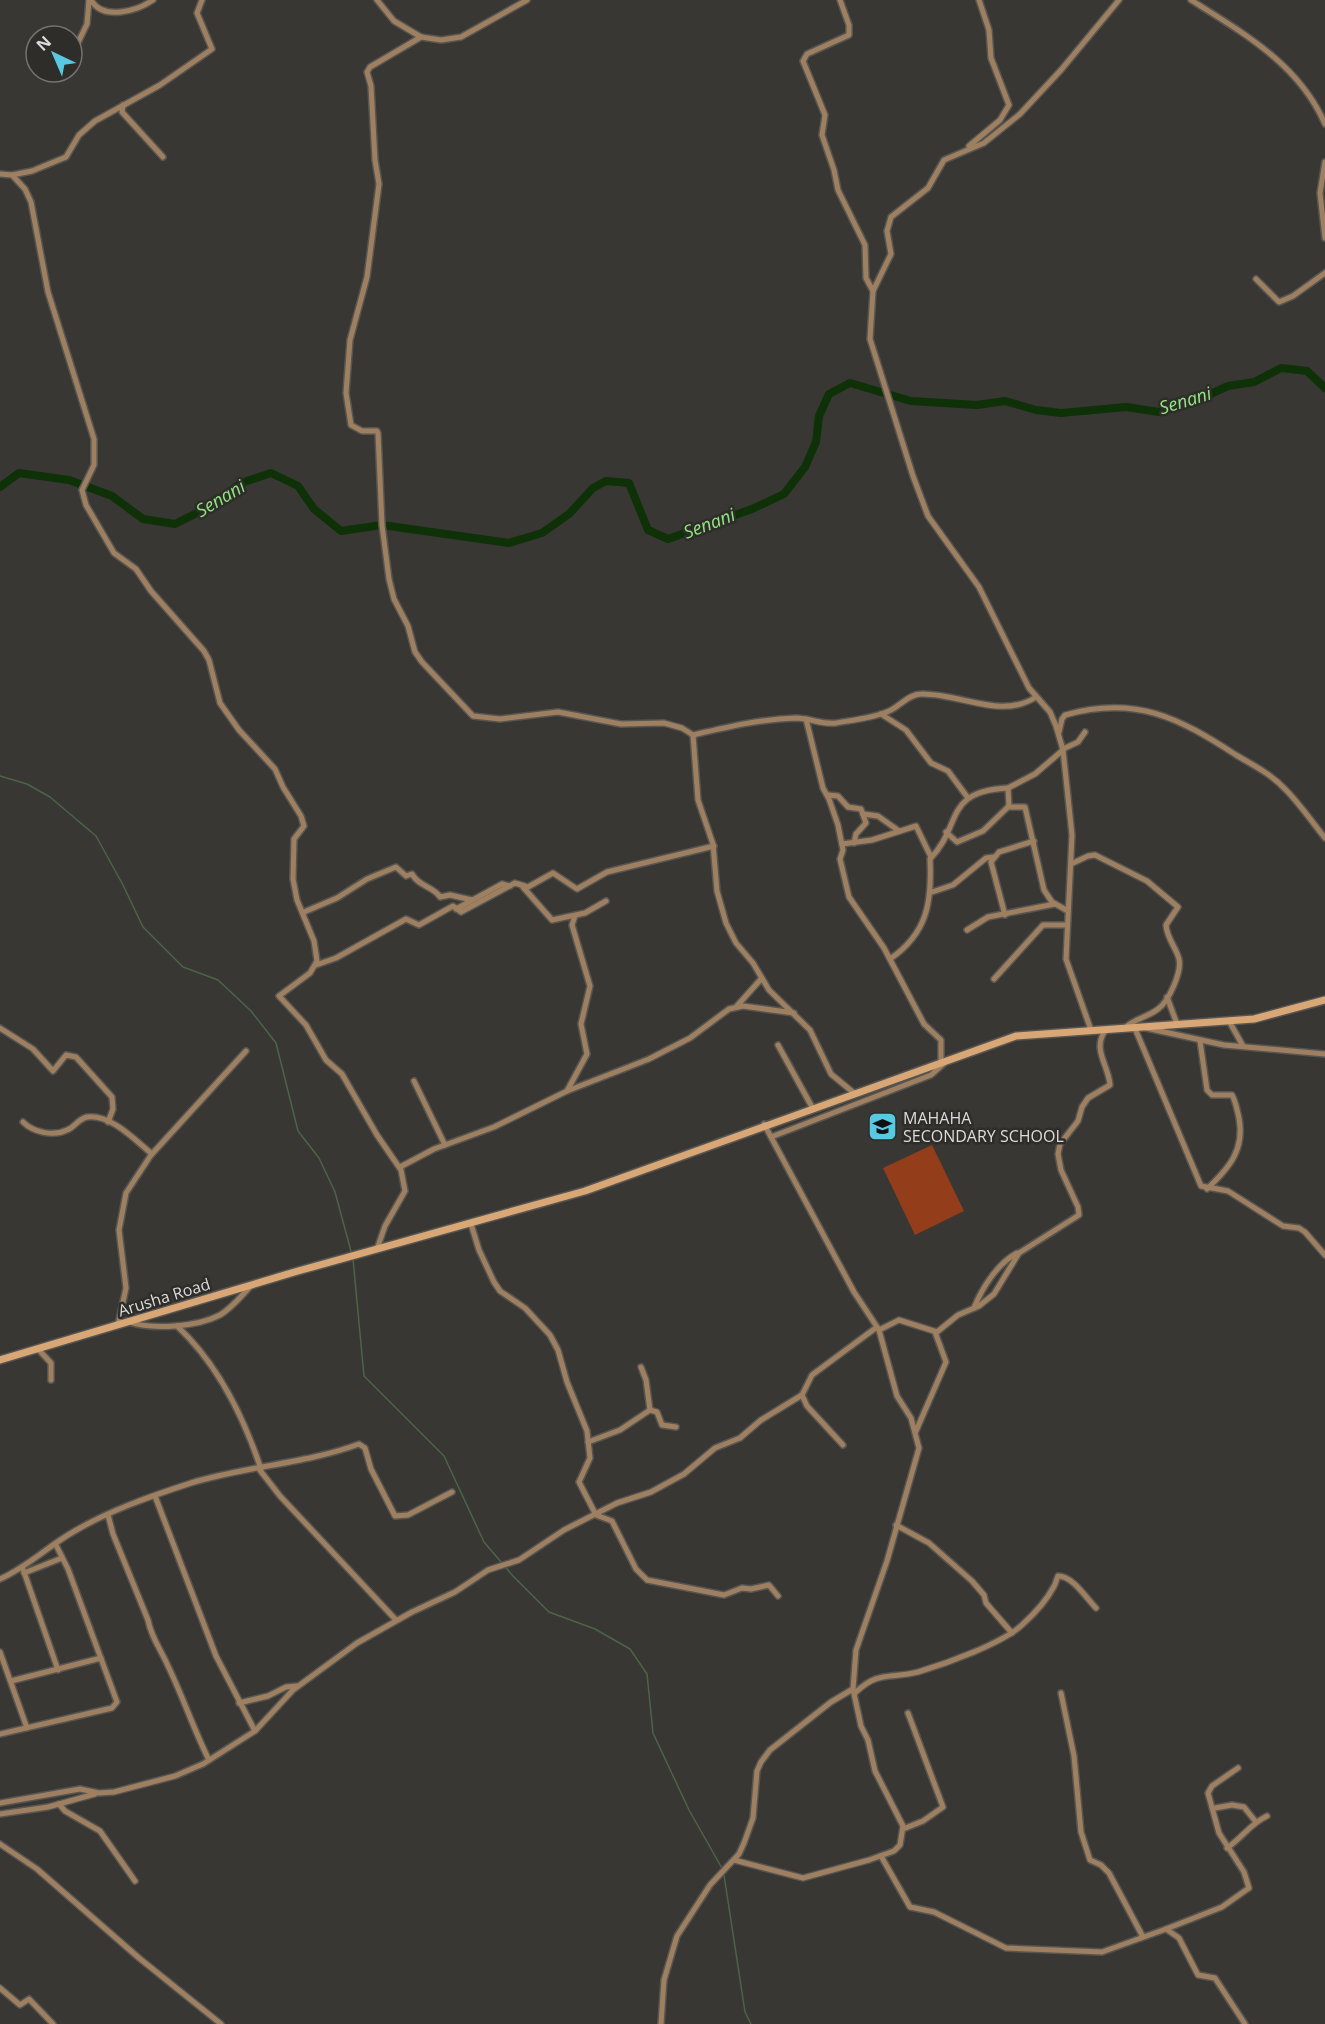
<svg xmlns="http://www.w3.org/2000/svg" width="1325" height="2024" font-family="'Open Sans',sans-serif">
<rect width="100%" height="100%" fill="#383734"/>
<path fill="#933d1b" d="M 932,1145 L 964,1211 L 915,1235 L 883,1168 Z"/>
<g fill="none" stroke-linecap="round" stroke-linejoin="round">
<g stroke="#4c6447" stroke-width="1.5">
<path d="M 0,776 L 27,784 L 50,797 L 96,836 L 123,885 L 143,927 L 183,967 L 218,980 L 251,1011 L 276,1043 L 298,1131 L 319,1158 L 335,1192 L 352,1255"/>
<path d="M 353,1259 L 364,1376 L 444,1456 L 484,1542 L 513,1576 L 549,1612 L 595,1629 L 630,1649 L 647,1674 L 653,1733 L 689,1810 L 723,1870"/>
<path d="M 724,1875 L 745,2012 L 751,2024"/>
</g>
<path stroke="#0e3107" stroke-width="8" d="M 0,487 L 19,473 L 69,480 L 112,496 L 143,519 L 175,524 L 209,507 L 241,483 L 271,473 L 298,486 L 314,509 L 341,531 L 382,525 L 509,543 L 542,533 L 569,514 L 593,488 L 606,481 L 629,483 L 648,530 L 668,539 L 752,509 L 784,494 L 805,467 L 816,442 L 819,416 L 829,394 L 850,383 L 911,401 L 977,405 L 1005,401 L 1036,410 L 1061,413 L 1126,407 L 1159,412 L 1191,403 L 1228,386 L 1254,382 L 1281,368 L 1307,371 L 1325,388"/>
<defs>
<g id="minor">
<path d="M 91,0 C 103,21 137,11 153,0"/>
<path d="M 377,0 L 394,21 L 421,37"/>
<path d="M 527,0 L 461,37 L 441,40 L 421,37 L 370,67 L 367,72 L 371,86 L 375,160 L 379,184 L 367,277 L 350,340 L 346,393 L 351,425 L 362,431 L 377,431 L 378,433 L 382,525 L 389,579 L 394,599 L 408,626 L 415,652 L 422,662 L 473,716 L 500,719 L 558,712 L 621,724 L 664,723 L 682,728 L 693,735 C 727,727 760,719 796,718 C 810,718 822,725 836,723 C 853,720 874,718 889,711 C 900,706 909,694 921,694 C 960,693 1001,720 1036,697"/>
<path d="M 840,0 L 849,25 L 849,35 L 807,54 L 803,61 L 825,115 L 822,135 L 834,170 L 838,190 L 865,245 L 866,278 L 873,291"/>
<path d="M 1191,0 C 1243,33 1299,64 1325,124"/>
<path d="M 72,55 L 87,24 L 89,0"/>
<path d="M 123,105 L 122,112 L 163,157"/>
<path d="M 969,146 L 1000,120 L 1009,105 L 991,58 L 989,30 L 979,0"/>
<path d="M 1325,162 L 1320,193 L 1325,238"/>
<path d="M 0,174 L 12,175 L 25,189 L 31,202 L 48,292 L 94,439 L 94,465 L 82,490 L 86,505 L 114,553 L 136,569 L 151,591 L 204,651 L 209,660 L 220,703 L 239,730 L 275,769 L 283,787 L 301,816 L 304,826 L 294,839 L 293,879 L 297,900 L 314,941 L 317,961 L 310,973 L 279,996 L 306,1025 L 326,1060 L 342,1074 L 377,1135 L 401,1170 L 405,1191 L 385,1226 L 377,1249"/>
<path d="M 12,175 L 32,171 L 66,157 L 79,135 L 95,121 L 160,85 L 212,49 L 197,13 L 202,0"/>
<path d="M 1256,279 L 1279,302 L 1293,296 L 1325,273"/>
<path d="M 881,714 L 906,730 L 931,763 L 948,771 L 968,798"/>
<path d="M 806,719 L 823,788 L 829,799 L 838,825 L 843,850 L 840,859 L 849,897 L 884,948 L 924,1024 L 941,1040 L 941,1062"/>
<path d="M 1059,732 L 1062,719 L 1065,715 C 1136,695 1179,718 1236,755 C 1253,765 1271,774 1285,789 C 1300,804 1312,822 1325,838"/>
<path d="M 693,735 L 698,800 L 713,844 L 717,891 L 726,923 L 736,943 L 753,963 L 769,990 L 810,1030 L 831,1074 L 854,1093"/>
<path d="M 1063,749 L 1078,742 L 1085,732"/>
<path d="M 828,795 L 838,796 L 848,807 L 861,809 L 866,823 L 856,834 L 854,843"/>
<path d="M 1008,807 L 1025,807 L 1044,890 L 1052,902 L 1068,911"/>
<path d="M 863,814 L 878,816 L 899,831"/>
<path d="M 946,832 L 957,842 L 983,831 L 1009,806 L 1008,788 L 1035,774 L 1063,750"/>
<path d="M 842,844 L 872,840 L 916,826 L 931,857"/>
<path d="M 1071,864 L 1088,856 L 1095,855 L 1147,881 L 1178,907 L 1166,925 C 1167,939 1176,947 1179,959 C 1182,972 1169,1001 1158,1009 C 1148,1017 1136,1018 1126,1027"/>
<path d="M 523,887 L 552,920 L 585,913 L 606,901"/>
<path d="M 932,892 L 953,885 L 986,858 L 994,857"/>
<path d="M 456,909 L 502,884 L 510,886"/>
<path d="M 304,912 L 337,898 L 367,879 L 396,867 L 406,876 L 412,874 C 419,887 433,886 440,897 L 450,895 L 472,900"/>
<path d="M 1005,915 L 991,862 L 999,852 L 1034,841"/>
<path d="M 967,930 L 988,917 L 1055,904"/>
<path d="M 890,959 C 928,933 932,901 930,859 C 963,825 943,791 1008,788"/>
<path d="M 316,965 L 336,958 L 406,919 L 419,925 L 453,906 L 461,912 L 515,883 L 528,887 L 553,873 L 577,889 L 607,872 L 714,846"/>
<path d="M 994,979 L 1043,925 L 1067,925"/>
<path d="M 1167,997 L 1177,1024"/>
<path d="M 736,1007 L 762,978"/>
<path d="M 1229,1021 L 1243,1046"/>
<path d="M 1134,1026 L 1201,1186 L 1228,1191 L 1283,1226 L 1299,1228 L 1305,1232 L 1325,1255"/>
<path d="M 0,1028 L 33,1049 L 53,1071 L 66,1055 L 76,1057 L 112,1097 L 113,1109 L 108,1122"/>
<path d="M 1146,1028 L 1224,1045 L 1325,1054"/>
<path d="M 1091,1030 L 1066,959 L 1072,835 L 1063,750 L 1056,726 L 1050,712 L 1029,688 L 979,587 L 928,516 L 913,476 L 870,339 L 873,291 L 891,254 L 887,231 L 891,217 L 928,188 L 944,160 L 984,143 L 1020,114 L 1061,70 L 1119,0"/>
<path d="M 1200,1041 L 1207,1090 L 1212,1095 L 1232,1095 C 1236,1102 1237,1110 1239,1118 C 1245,1150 1229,1168 1207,1189"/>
<path d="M 778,1045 L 812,1107"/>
<path d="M 414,1081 L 445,1145"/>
<path d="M 567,1091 L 587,1054 L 581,1024 L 590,986 L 572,925 L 575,916"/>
<path d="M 23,1122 C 33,1132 53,1137 67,1130 C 75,1127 78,1119 87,1117 C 111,1114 135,1140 152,1154"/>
<path d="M 771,1137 L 931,1075 L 948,1060"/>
<path d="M 400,1167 L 434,1149 L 494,1127 L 567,1091 L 649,1059 L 690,1038 L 729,1009 L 743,1006 L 794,1013"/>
<path d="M 471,1224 L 479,1250 L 494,1282 L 500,1291 L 525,1308 L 550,1335 L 558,1350 L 567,1382 L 587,1431 L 590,1458 L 579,1482 L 596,1515 L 612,1521 L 636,1569 L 647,1580 L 724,1595 L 742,1588 L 751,1589 L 769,1585 L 778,1596"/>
<path d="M 974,1308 C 982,1288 997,1264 1017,1253"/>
<path d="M 129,1322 C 153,1330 197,1327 220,1315 C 232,1308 242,1295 251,1286"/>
<path d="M 118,1325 L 126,1288 L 119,1230 L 126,1193 L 151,1155 L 246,1051"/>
<path d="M 177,1326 C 217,1363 244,1418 261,1469"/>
<path d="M 879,1330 L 899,1320 L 937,1332 L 958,1315 L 979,1306 L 994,1294 L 1019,1253 L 1079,1215 L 1078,1207 L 1061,1170 L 1058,1154 L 1060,1144 L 1078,1121 L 1082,1107 L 1088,1098 L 1110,1085 C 1109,1066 1091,1048 1106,1030"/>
<path d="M 38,1349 L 51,1363 L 51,1380"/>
<path d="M 641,1367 L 646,1380 L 650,1410"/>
<path d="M 802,1395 L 807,1406 L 843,1445"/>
<path d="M 916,1431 L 946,1362 L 935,1332"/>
<path d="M 588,1442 L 620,1430 L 650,1410 L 657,1412 L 662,1425 L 676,1427"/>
<path d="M 259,1469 L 280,1496 L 396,1620"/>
<path d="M 155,1496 L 216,1656 L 255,1731"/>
<path d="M 108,1515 L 113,1534 L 148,1620 C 151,1637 161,1650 168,1666 C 183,1697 194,1730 209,1760"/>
<path d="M 896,1525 L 929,1543 L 972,1581 L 984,1595 L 986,1603 L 1012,1633"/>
<path d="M 23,1569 L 58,1670"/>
<path d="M 24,1573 L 62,1558"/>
<path d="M 0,1579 C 27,1567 47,1547 73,1532 C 108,1511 151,1496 191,1483 C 246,1466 305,1464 359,1444 L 365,1448 L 371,1469 L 395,1516 L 408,1515 L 452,1492"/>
<path d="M 0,1652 L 27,1728"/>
<path d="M 11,1681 L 101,1658"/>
<path d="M 855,1693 C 878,1670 891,1679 918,1672 C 945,1664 1004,1643 1023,1624 C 1034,1614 1046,1601 1053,1588 C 1056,1584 1056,1580 1058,1576 C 1073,1576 1086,1598 1096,1608"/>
<path d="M 1061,1693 L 1074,1756 L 1081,1832 L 1090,1860 L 1101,1865 L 1109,1873 L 1143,1937"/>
<path d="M 239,1703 L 268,1696 L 286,1687 L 297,1686"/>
<path d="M 0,1734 L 112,1708 L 117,1702 L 68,1569 L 56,1545"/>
<path d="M 0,1803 L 80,1789 L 99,1793 L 114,1792 L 175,1776 L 203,1764 L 255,1731 L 293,1690 L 357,1643 L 412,1612 L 455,1592 L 488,1570 L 519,1560 L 564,1530 L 617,1503 L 651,1492 L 684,1474 L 715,1448 L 740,1438 L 761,1420 L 802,1395 L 812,1375 L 877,1327"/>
<path d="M 59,1804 L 65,1811 L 100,1831 L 135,1881"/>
<path d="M 1215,1808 L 1232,1805 L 1244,1807 L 1256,1822"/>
<path d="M 0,1814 L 48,1807 L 95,1794"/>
<path d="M 903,1829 L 923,1821 L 943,1807 L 908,1713"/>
<path d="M 0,1844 L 37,1869 L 139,1958 L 221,2024"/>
<path d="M 1227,1848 C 1243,1837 1250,1824 1267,1816"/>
<path d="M 881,1856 L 910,1907 L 934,1912 L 1006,1948 L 1102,1952 L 1166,1929 L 1179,1938 L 1198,1975 L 1215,1978 L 1245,2024"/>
<path d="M 734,1860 L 803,1878 L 869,1860 L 894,1851 L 900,1845 L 903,1826 L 875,1771 L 868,1740 L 861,1726 L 853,1689"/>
<path d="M 1166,1929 L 1222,1907 L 1249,1888 L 1244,1872 L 1219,1833 L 1208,1793 L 1212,1786 L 1238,1768"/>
<path d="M 0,1988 L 20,2005 L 29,1999 L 53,2024"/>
<path d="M 661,2024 L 664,1980 L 677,1936 L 710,1885 L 739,1854 L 744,1843 L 753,1818 L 757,1771 L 761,1762 L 770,1750 L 831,1702 L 853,1689 L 856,1650 L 887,1561 L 919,1448 L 911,1418 L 897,1396 L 879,1330 L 854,1292 L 764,1124"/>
</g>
<path id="secondary" d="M 0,1360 L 298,1271 L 585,1191 L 1016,1036 L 1254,1019 L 1325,1000"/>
</defs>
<use href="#minor" stroke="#565552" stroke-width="8"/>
<use href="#secondary" stroke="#565552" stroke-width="10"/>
<use href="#minor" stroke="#9e7f60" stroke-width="5"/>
<use href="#secondary" stroke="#d9a675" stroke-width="7"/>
</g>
<defs>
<symbol id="school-square" viewBox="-11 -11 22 22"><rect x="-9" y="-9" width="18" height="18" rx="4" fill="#58c9e3" stroke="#2e2d2a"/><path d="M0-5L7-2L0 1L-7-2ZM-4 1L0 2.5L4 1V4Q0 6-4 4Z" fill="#111"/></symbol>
</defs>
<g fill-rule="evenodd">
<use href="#school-square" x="866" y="1110" width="33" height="33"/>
</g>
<g text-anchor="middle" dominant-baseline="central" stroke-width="5" stroke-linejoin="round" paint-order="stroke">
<g font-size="16" fill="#dddcdb" stroke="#2e2d2a" text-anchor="start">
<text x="903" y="1118">MAHAHA<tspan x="903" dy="18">SECONDARY SCHOOL</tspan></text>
</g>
<g font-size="16" fill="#dddcdb" stroke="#2e2d2a">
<text transform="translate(164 1297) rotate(-17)">Arusha Road</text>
</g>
<g font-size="18" font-style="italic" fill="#91e680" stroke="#2e2d2a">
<text transform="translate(1185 400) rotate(-17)">Senani</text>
<text transform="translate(220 498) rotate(-31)">Senani</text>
<text transform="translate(709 523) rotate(-21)">Senani</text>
</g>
</g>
<g transform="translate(54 54) rotate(316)"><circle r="28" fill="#2e2d2a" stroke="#747371" stroke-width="1.5"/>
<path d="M0-4.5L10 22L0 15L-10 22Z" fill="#58c9e3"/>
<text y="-9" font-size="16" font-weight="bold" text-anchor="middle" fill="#dddcdb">N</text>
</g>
</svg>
